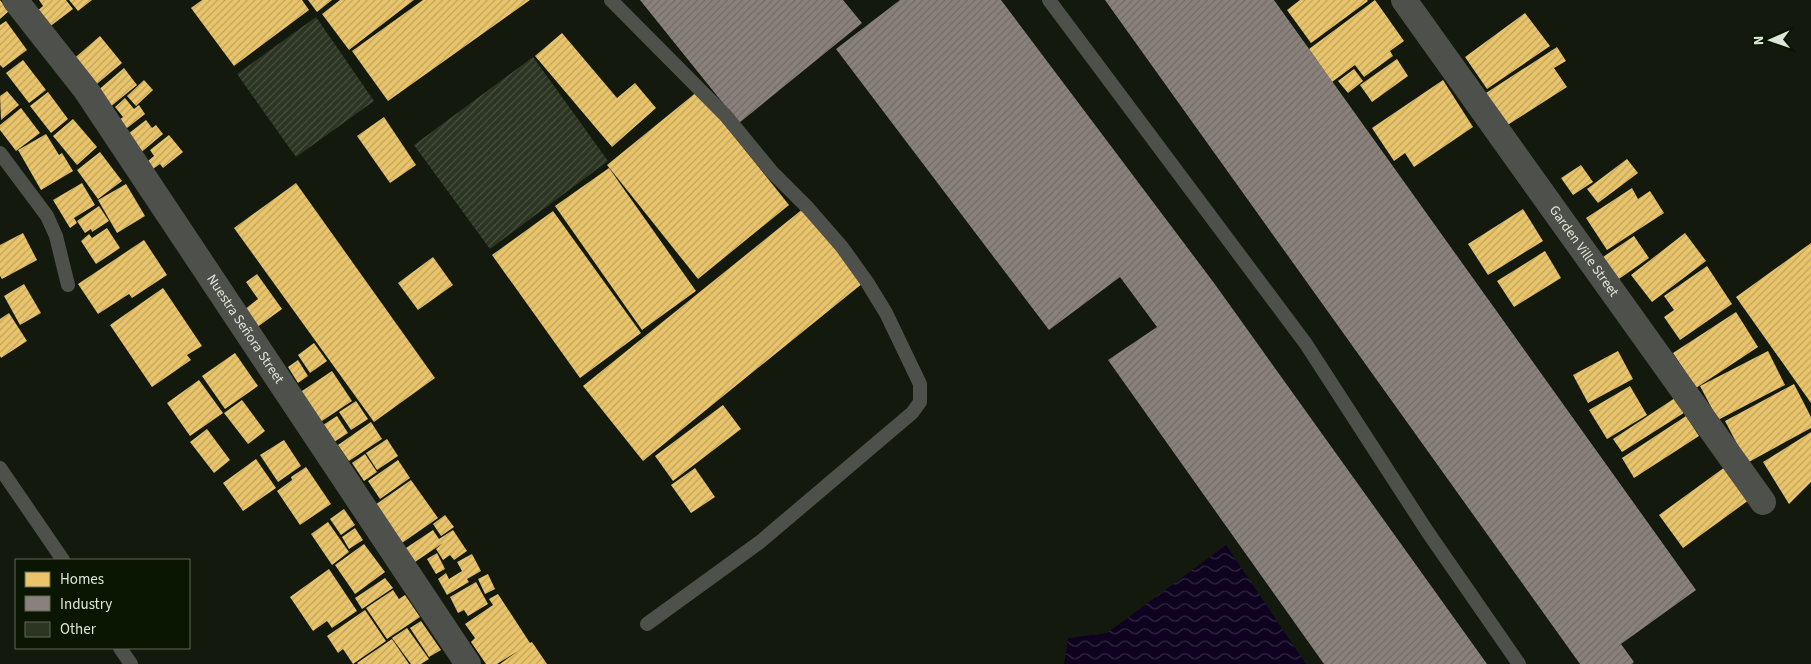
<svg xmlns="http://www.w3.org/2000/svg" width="1811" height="664" font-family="'Source Sans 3',sans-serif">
<defs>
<pattern id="water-waves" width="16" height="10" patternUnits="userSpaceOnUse" patternTransform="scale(1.25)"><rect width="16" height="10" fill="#0f0221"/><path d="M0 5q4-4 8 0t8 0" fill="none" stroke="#322740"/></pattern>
<pattern id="homes-hatch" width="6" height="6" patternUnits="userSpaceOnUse" patternTransform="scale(1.25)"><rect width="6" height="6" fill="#e9c46a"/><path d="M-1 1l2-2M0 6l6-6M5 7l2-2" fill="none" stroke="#bfa460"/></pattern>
<pattern id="industry-hatch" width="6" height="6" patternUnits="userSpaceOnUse" patternTransform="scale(1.25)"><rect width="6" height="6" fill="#8a817c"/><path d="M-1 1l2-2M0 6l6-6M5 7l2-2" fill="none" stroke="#716c67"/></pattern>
<pattern id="building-hatch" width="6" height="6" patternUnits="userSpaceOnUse" patternTransform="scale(1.25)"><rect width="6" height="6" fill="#2b3522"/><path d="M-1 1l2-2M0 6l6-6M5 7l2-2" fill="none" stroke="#495241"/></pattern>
</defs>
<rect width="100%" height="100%" fill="#131a0d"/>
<path fill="url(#water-waves)" d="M 1226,545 L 1306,664 L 1064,664 L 1068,638 L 1107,633 Z"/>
<g fill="url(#homes-hatch)">
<path d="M 0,0 L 9,11 L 0,19 Z"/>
<path d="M 39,0 L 66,0 L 73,9 L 48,28 L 36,12 L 43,6 Z"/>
<path d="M 69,0 L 92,0 L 78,11 Z"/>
<path d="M 202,0 L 302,0 L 309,10 L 234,66 L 191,8 Z"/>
<path d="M 308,0 L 332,0 L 317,12 Z"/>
<path d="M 340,0 L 414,0 L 349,50 L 322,14 Z"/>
<path d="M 423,0 L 530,0 L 388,101 L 352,51 Z"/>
<path d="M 1300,0 L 1367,0 L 1368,1 L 1311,43 L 1287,10 Z"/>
<path d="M 1375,0 L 1404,41 L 1390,51 L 1393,56 L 1364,77 L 1355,65 L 1332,82 L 1309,49 Z"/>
<path d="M 1525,13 L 1550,46 L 1487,89 L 1465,57 Z"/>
<path d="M 6,21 L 27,50 L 3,68 L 0,65 L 0,25 Z"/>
<path d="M 562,33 L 617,98 L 635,83 L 656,108 L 612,147 L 535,56 Z"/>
<path d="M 100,36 L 122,63 L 92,88 L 70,62 Z"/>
<path d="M 1557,47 L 1566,61 L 1554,68 L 1567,87 L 1506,126 L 1486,93 Z"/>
<path d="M 1397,59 L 1408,76 L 1372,102 L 1360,85 Z"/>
<path d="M 23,60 L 46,90 L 29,103 L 6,73 Z"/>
<path d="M 124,68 L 137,85 L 109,108 L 96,92 Z"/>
<path d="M 1354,69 L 1363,81 L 1348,93 L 1338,81 Z"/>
<path d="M 144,80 L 153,90 L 136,106 L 127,96 Z"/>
<path d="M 1443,80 L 1473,127 L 1414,167 L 1405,153 L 1394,161 L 1372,128 Z"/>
<path d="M 7,91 L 19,105 L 1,120 L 0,96 Z"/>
<path d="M 698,91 L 789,205 L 698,279 L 607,165 Z"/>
<path d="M 48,92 L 68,119 L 51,133 L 30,106 Z"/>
<path d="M 125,98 L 134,109 L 139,105 L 145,114 L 122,132 L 115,123 L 123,117 L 115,107 Z"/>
<path d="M 21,108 L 40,133 L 16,151 L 0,130 L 0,125 Z"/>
<path d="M 384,117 L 416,165 L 390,183 L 357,136 Z"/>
<path d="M 73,119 L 97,147 L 77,165 L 53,136 Z"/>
<path d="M 146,120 L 152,128 L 156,125 L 163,134 L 138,155 L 124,137 Z"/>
<path d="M 46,134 L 59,155 L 62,153 L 73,171 L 41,190 L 18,150 Z"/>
<path d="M 169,135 L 183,152 L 163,168 L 160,164 L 153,169 L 148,161 L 154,156 L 150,150 Z"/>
<path d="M 100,152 L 122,181 L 98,199 L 77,170 Z"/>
<path d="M 1627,159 L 1638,173 L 1598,203 L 1587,189 Z"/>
<path d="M 1581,165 L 1593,182 L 1573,195 L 1561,178 Z"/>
<path d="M 609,168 L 696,291 L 642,330 L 555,206 Z"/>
<path d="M 82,183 L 95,205 L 74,218 L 77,223 L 70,228 L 53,200 Z"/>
<path d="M 296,183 L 435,378 L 374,422 L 234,228 Z"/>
<path d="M 126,184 L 145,216 L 117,233 L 98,200 Z"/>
<path d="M 1632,188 L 1638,199 L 1650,191 L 1664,213 L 1607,250 L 1586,218 Z"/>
<path d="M 99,206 L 109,221 L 92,232 L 91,229 L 85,233 L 77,221 Z"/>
<path d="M 804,208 L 863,283 L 643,461 L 583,386 Z"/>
<path d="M 1523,209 L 1543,241 L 1488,275 L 1468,244 Z"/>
<path d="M 553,211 L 641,333 L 580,378 L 492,255 Z"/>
<path d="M 107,228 L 120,248 L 96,264 L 81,241 L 89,234 L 92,238 Z"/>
<path d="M 23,233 L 37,260 L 2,279 L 0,276 L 0,245 Z"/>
<path d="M 1685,233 L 1706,261 L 1652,302 L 1631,275 Z"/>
<path d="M 1634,236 L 1649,258 L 1616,281 L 1600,259 Z"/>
<path d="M 144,240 L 167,275 L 132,298 L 129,294 L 98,314 L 78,284 Z"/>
<path d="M 1811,243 L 1811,403 L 1736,297 Z"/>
<path d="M 1545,251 L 1561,278 L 1514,307 L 1497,281 Z"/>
<path d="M 433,257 L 453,285 L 418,310 L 398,283 Z"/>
<path d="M 1707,266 L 1732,304 L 1680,340 L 1664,317 L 1674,310 L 1664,296 Z"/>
<path d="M 257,274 L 282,309 L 252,331 L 240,313 L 258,299 L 246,282 Z"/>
<path d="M 24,284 L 41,313 L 20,325 L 4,296 Z"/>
<path d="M 163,288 L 202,346 L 187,355 L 191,360 L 152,387 L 110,325 Z"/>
<path d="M 1736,312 L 1758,347 L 1696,388 L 1673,353 Z"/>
<path d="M 9,313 L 27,341 L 1,358 L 0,356 L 0,319 Z"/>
<path d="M 314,343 L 327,361 L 310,373 L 298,355 Z"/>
<path d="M 1618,351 L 1633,379 L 1588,403 L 1573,375 Z"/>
<path d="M 1768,351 L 1785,385 L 1718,420 L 1700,386 Z"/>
<path d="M 235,353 L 258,386 L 225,409 L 202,376 Z"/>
<path d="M 298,360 L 308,376 L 298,383 L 288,367 Z"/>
<path d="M 332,371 L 352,401 L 319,423 L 299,393 Z"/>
<path d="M 199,380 L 223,413 L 190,436 L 167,403 Z"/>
<path d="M 1794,384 L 1811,417 L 1811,428 L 1747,463 L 1725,421 Z"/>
<path d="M 1630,386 L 1647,415 L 1607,439 L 1589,410 Z"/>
<path d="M 1681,394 L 1690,409 L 1622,452 L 1613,439 Z"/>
<path d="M 242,400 L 265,431 L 248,444 L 224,413 Z"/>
<path d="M 356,401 L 368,419 L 351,430 L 339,412 Z"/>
<path d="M 723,405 L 741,429 L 673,481 L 655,456 Z"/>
<path d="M 337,416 L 348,433 L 334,442 L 323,425 Z"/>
<path d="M 1686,416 L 1699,436 L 1634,478 L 1622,458 Z"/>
<path d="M 371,422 L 382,439 L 349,461 L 338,445 Z"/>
<path d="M 207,429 L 230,460 L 214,473 L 190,442 Z"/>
<path d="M 1811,432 L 1811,482 L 1789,504 L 1763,462 Z"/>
<path d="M 387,439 L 398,456 L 377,470 L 366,453 Z"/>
<path d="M 284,440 L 301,466 L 278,482 L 260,455 Z"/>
<path d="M 365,454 L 377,472 L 364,481 L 352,463 Z"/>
<path d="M 256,459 L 276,488 L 243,511 L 223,483 Z"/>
<path d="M 398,460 L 410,478 L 380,499 L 368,481 Z"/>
<path d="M 306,467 L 331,504 L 300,525 L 277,491 L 292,480 L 291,477 Z"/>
<path d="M 1725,467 L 1749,500 L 1683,548 L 1659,515 Z"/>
<path d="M 695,468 L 715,497 L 691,513 L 671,485 Z"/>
<path d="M 411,480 L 438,518 L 402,543 L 375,505 Z"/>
<path d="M 344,509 L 355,525 L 341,535 L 330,519 Z"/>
<path d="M 445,515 L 454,527 L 441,536 L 433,524 Z"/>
<path d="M 328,522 L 349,552 L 332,565 L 311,534 Z"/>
<path d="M 355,528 L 363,540 L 349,549 L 342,537 Z"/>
<path d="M 433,530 L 439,539 L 453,530 L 467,551 L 454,560 L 450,555 L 443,560 L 436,549 L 443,543 L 412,564 L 403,550 Z"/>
<path d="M 364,544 L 385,572 L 355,594 L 335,565 Z"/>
<path d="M 437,553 L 445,569 L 436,574 L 427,559 Z"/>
<path d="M 472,554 L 481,571 L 467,579 L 469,582 L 447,595 L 438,579 L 446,573 L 449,579 L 462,571 L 457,562 Z"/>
<path d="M 329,569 L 357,611 L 332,628 L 327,621 L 313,631 L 290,597 Z"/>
<path d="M 488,574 L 495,589 L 485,594 L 478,579 Z"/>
<path d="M 385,578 L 393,588 L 362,609 L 355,598 Z"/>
<path d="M 476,582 L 488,604 L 468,616 L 464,610 L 458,613 L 450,597 Z"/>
<path d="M 393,590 L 399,599 L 405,595 L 420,617 L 387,639 L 366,608 Z"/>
<path d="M 498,594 L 530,643 L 532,642 L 547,664 L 500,664 L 518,651 L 497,664 L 486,664 L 471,642 L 475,638 L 465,624 L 493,605 L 489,599 Z"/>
<path d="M 365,610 L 386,641 L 353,664 L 343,649 L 338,653 L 327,636 Z"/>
<path d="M 421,621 L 441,650 L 429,657 L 410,628 Z"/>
<path d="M 407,628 L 429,659 L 421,664 L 411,664 L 392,638 Z"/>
<path d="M 392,639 L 409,664 L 358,664 L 357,663 Z"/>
</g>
<g fill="url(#industry-hatch)">
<path d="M 640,0 L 843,0 L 862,23 L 739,123 Z"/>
<path d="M 900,0 L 1001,0 L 1214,283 L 1487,664 L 1324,664 L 1108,360 L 1157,327 L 1120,277 L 1049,330 L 836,49 Z"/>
<path d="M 1105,0 L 1274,0 L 1696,590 L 1621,644 L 1634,662 L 1632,664 L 1580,664 Z"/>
</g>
<g fill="url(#building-hatch)">
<path d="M 316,17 L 374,101 L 296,157 L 237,74 Z"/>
<path d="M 533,57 L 608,161 L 490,249 L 414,145 Z"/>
</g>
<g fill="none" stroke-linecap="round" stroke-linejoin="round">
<g stroke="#4e514b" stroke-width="14">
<path d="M 611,0 L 726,116 L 772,172 L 808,208 L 842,247 L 867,282 L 886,313 L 920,384 L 920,402 L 912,413 L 760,542 L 647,624"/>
<path d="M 1049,0 L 1306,344 L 1427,531 L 1519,664"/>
<path d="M 0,153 L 47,216 L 56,236 L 68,285"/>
<path d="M 0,468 L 63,560"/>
<path d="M 120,648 L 131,664"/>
</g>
<g stroke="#4e514b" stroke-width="26">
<path id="s1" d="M 15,0 L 86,90 L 468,664"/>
<path id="s2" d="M 1404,0 L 1763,502"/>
</g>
</g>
<g text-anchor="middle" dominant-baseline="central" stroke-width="5" stroke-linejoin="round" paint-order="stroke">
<g font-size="14" fill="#dde6d7" stroke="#0a1602">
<text stroke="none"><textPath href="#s2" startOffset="309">Garden Ville Street</textPath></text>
<text stroke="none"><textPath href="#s1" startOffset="402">Nuestra Señora Street</textPath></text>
</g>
</g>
<rect x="15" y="559" width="175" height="90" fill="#0a1602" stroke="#5e6957"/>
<rect x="25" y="572" width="25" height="15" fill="#e9c46a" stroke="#5e6957"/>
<text x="60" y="584" font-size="15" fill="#dde6d7">Homes</text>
<rect x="25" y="596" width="25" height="15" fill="#8a817c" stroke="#5e6957"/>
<text x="60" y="609" font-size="15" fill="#dde6d7">Industry</text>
<rect x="25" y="622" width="25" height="15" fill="#2b3522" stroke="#5e6957"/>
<text x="60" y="634" font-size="15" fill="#dde6d7">Other</text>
<g transform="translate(1771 40) rotate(268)" stroke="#0a1602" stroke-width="4" paint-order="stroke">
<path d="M0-4L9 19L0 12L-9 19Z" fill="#dde6d7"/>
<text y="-8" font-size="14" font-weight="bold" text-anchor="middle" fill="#dde6d7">N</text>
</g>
</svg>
